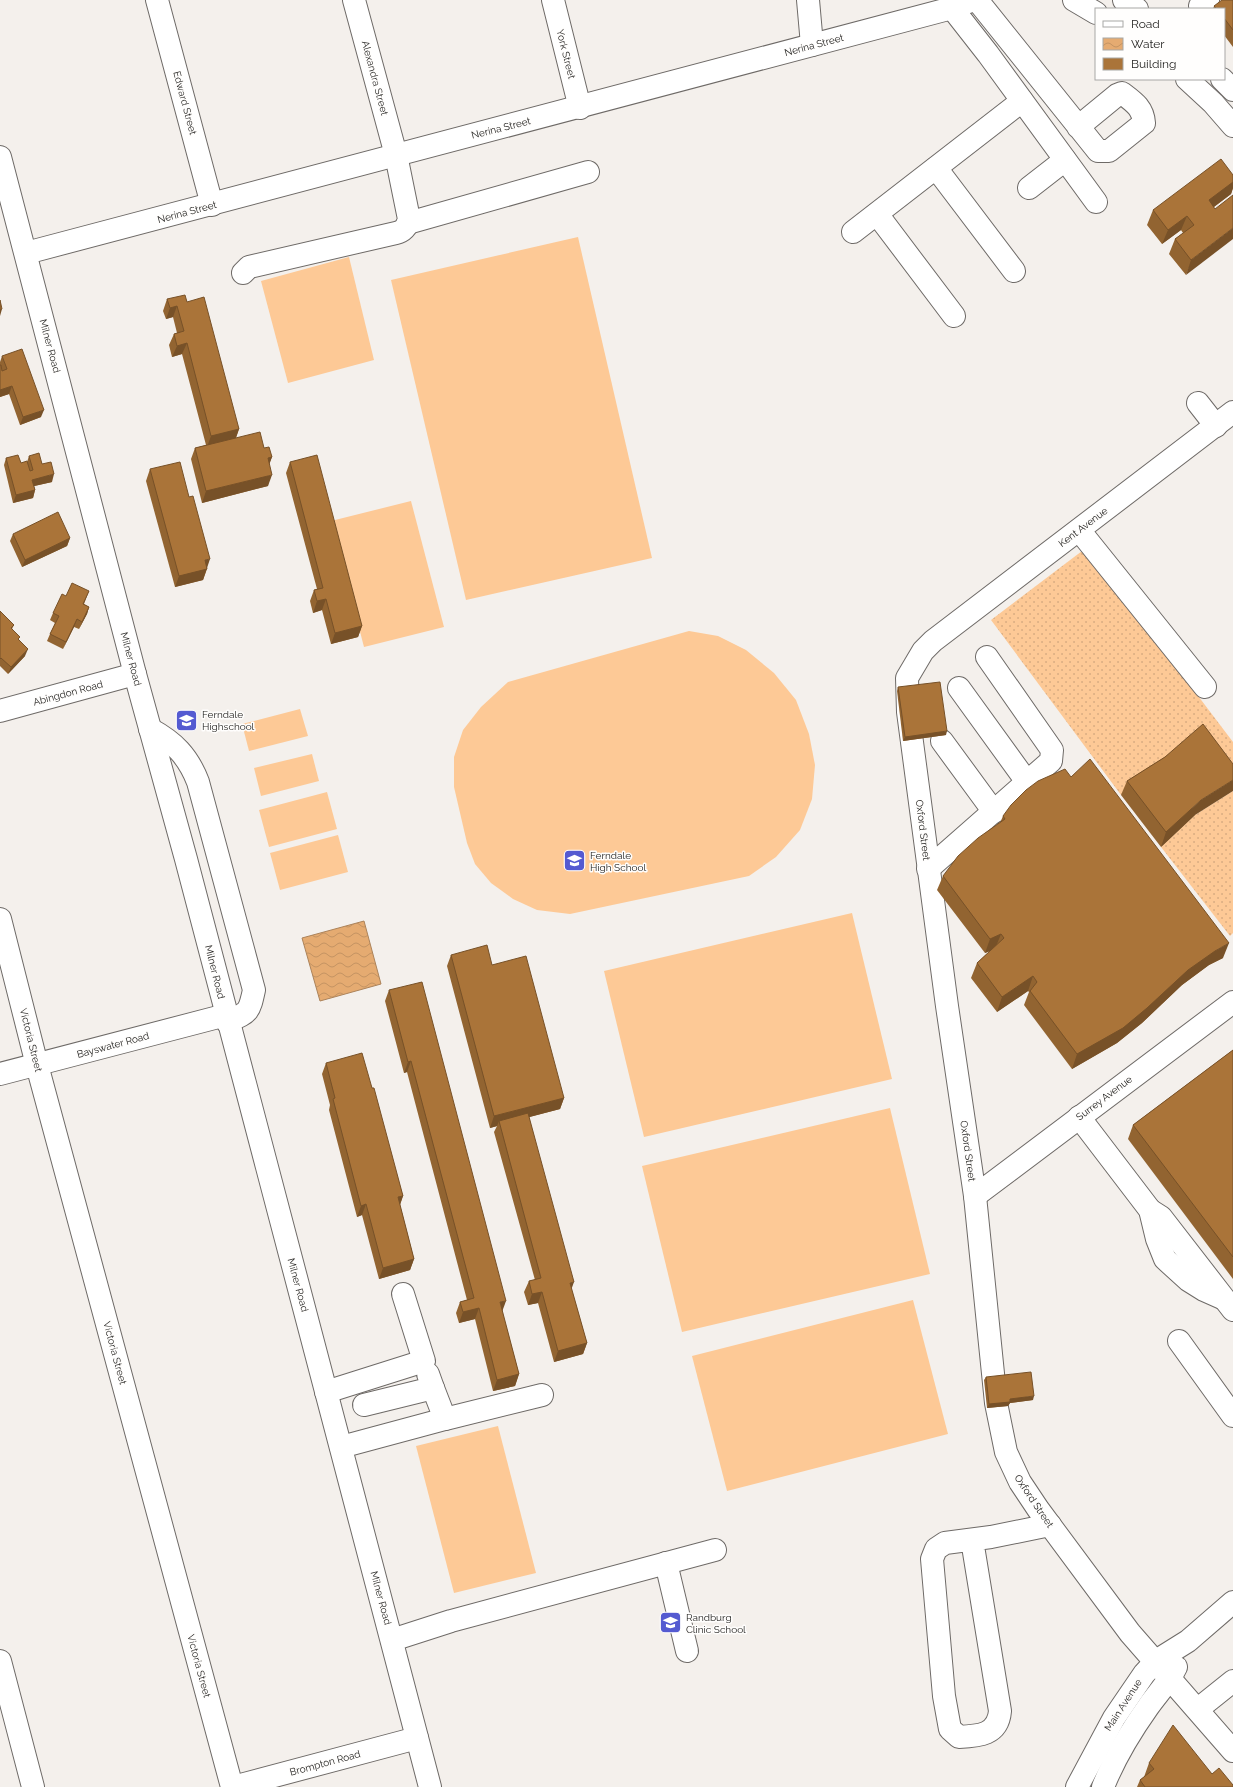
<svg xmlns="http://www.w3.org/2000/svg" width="1233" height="1787" font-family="Raleway,sans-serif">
<defs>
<pattern id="grass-dots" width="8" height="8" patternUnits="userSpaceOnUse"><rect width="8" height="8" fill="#fdc996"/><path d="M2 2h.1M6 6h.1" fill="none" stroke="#d9ac81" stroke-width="1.8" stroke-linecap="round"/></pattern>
<pattern id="water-waves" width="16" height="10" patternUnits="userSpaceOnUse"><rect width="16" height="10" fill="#e5ab71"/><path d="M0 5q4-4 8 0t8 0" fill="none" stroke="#c49362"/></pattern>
</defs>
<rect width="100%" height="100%" fill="#f4f0ec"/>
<g fill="url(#grass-dots)">
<path d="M 1086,548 L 1233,742 L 1233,786 L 1160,772 L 1121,795 L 991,620 Z"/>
<path d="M 1233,791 L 1233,933 L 1230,936 L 1161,847 L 1195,815 Z"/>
</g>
<g fill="#fdc996">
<path d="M 578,237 L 652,558 L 466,600 L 391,280 Z"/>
<path d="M 349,257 L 374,360 L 288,383 L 261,281 Z"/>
<path d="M 411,501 L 444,627 L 364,647 L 331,521 Z"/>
<path d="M 689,631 L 718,636 L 746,650 L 774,673 L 796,700 L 809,734 L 815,765 L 812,799 L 800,830 L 776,857 L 749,876 L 570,914 L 537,910 L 513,899 L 491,883 L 475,864 L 467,843 L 454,787 L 454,757 L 463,730 L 481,707 L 508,682 Z"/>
<path d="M 300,709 L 308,736 L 249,751 L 242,724 Z"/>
<path d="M 312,754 L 319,781 L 261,796 L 254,768 Z"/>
<path d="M 327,792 L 337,829 L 269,847 L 259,810 Z"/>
<path d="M 338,835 L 348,872 L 280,890 L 270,853 Z"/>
<path d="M 852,913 L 892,1079 L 644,1137 L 604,971 Z"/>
<path d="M 890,1108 L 930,1274 L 682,1332 L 642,1166 Z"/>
<path d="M 913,1300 L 948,1434 L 727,1491 L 692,1356 Z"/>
<path d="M 498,1426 L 536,1573 L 454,1593 L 416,1446 Z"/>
</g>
<path fill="url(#water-waves)" stroke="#ac835a" d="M 364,921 L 381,984 L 320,1001 L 302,938 Z"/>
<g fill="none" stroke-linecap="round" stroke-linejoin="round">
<defs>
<g id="minor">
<path d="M 157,0 L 212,205"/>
<path d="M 553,0 L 580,108"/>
<path d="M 808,0 L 812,45"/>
<path d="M 977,0 L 1098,151 L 1109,151 L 1144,123 C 1143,108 1134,102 1122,93 L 1117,95 L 1078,127"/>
<path d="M 1074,0 L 1096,13"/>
<path d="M 1124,0 L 1137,9"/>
<path d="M 1200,6 L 1208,0"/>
<path d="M 952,8 L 988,54 L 1096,202"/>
<path d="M 1187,79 L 1213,103 L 1233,126"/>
<path d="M 1222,79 L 1233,90"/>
<path d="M 0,157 L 135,674 L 186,859 L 430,1787"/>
<path d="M 936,168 L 1014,271"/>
<path d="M 1029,188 L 1065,160"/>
<path d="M 877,214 L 954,316"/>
<path d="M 408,223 L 588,172"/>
<path d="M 853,232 L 1022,101"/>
<path d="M 26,253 L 952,8 L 974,0"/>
<path d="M 243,273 L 249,267 L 396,233 C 404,231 407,227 409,219 L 396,155 L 354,0"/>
<path d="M 1198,403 L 1216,426"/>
<path d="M 1233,412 L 933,641 L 923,651 L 907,678 L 908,712 L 947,1006 L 975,1196 L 996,1403 L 1006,1452 L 1020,1482 L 1038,1509 L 1130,1633 L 1233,1751"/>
<path d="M 1079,530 L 1205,687"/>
<path d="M 959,688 L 1027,782"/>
<path d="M 0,711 L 135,674"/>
<path d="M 150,729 C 174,742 188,756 198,782 L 254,990 C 249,1013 249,1012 227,1022"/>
<path d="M 942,741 L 994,812"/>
<path d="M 928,869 L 1051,761 L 1052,750 L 987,657"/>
<path d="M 0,919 L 37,1065 L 232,1787"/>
<path d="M 0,1074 L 226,1015"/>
<path d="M 1079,1117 L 1150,1210 L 1157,1239 L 1165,1259 L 1188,1280 L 1204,1290 L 1222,1298"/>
<path d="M 975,1196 L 1233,1002"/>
<path d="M 1150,1210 L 1161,1217 L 1233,1310"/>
<path d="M 1179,1341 L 1233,1416"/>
<path d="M 326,1392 L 424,1361 L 403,1294"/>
<path d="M 364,1405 L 433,1388 L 428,1374"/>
<path d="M 445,1419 L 542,1395"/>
<path d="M 341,1447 L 445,1419 L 433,1388"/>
<path d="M 972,1540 L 1000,1711 C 998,1735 979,1736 959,1737 L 950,1729 L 944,1696 L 932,1559 L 936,1549 L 945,1543 L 991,1537 L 1050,1525"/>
<path d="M 666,1563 L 687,1651"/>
<path d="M 392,1640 L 451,1621 L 715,1550"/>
<path d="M 0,1661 L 33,1787"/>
<path d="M 1198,1709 L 1233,1681"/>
<path d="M 233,1787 L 417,1738"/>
<path d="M 1077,1787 L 1114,1718 L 1144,1674 L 1156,1661 L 1188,1641 L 1233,1602"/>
<path d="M 1103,1787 C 1114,1759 1131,1731 1148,1707 C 1157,1694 1169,1682 1176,1667"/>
</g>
</defs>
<use href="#minor" stroke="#6e6a67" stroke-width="24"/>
<use href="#minor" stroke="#fff" stroke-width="22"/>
</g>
<g fill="#926431">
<path d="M 1233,0 L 1233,47 L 1224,35 L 1224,9 L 1213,9 L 1214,6 Z"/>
<path d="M 1233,175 L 1233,188 L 1231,194 L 1214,207 L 1186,275 L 1169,254 L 1175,239 L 1183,233 L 1181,230 L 1162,244 L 1147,225 L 1153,210 Z"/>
<path d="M 167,299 L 187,302 L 239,429 L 236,438 L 264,448 L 272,457 L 269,464 L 268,486 L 202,503 L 191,459 L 195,448 L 206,445 L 182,354 L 172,357 L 169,345 L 174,334 L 177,333 L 173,317 L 166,319 L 163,311 Z"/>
<path d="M 2,356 L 41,417 L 20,425 L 9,394 L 0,397 L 0,362 Z"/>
<path d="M 29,456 L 42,464 L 52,482 L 34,486 L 35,490 L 33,498 L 13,503 L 4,465 L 6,458 L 21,463 L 27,462 Z"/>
<path d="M 290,462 L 362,626 L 358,637 L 331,644 L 322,610 L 313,613 L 310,601 L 314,590 L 317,589 L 286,473 Z"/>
<path d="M 150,469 L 189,497 L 207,569 L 203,580 L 175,587 L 146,481 Z"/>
<path d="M 13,534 L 70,538 L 67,546 L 22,567 L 10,541 Z"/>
<path d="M 89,591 L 84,604 L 89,607 L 87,614 L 79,629 L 74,627 L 63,649 L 47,641 L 50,634 L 55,623 L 50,620 L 53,613 L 66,596 Z"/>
<path d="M 0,611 L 14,625 L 12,629 L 19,640 L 25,656 L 8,674 L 0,666 Z"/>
<path d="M 898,687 L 946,735 L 903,741 L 897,691 Z"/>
<path d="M 1165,757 L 1195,815 L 1161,847 L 1121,795 L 1127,781 Z"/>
<path d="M 1071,777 L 1223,958 L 1209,965 L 1182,985 L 1142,1023 L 1117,1043 L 1072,1069 L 1024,1005 L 1029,992 L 1028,991 L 997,1012 L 971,978 L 977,963 L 990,951 L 985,953 L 937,890 L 943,876 L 1000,823 L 1003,816 Z"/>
<path d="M 451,955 L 492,965 L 564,1098 L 560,1109 L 529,1117 L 571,1288 L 587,1343 L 583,1354 L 554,1362 L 538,1303 L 528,1305 L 524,1292 L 529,1281 L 535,1280 L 494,1132 L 497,1126 L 490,1128 L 447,966 Z"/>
<path d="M 389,990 L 502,1311 L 519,1374 L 515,1386 L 493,1391 L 475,1319 L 459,1323 L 456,1313 L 460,1302 L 467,1300 L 407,1072 L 404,1073 L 385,1001 Z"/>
<path d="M 1233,1050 L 1233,1279 L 1128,1139 L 1133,1125 Z"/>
<path d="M 326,1063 L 372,1088 L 403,1196 L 400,1205 L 414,1259 L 410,1270 L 379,1279 L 362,1215 L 357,1217 L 329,1110 L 330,1105 L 322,1074 Z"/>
<path d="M 986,1377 L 1033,1400 L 1010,1403 L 1008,1406 L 987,1408 L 984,1380 Z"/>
<path d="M 1149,1763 L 1212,1774 L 1233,1787 L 1137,1787 L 1140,1780 L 1144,1777 Z"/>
</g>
<g fill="#775128">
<path d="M 1233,182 L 1233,188 L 1231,194 L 1203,215 L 1209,200 Z"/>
<path d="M 1187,216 L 1181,230 L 1162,244 L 1168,230 Z"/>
<path d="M 1233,228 L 1233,239 L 1186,275 L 1191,260 Z"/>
<path d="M 177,306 L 173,317 L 166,319 L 170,308 Z"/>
<path d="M 2,309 L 0,316 L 0,310 Z"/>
<path d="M 187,343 L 182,354 L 172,357 L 177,346 Z"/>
<path d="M 12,386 L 9,394 L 0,397 L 0,390 Z"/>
<path d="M 44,410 L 41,417 L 20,425 L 23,417 Z"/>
<path d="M 239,429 L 235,440 L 207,447 L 211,436 Z"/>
<path d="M 272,457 L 268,468 L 268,458 Z"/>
<path d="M 54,474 L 52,482 L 30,487 L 32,480 Z"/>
<path d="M 272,475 L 268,486 L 202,503 L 206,491 Z"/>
<path d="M 35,490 L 33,498 L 13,503 L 16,495 Z"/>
<path d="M 70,538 L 67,546 L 22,567 L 25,560 Z"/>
<path d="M 210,559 L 203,580 L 175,587 L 179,576 L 205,560 Z"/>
<path d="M 326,599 L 322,610 L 313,613 L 317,601 Z"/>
<path d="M 89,607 L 87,614 L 79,629 L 82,622 Z"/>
<path d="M 77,619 L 74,627 L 63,649 L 66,642 Z"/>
<path d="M 362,626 L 358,637 L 331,644 L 335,633 Z"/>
<path d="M 28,649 L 25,656 L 8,674 L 11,667 Z"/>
<path d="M 947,731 L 946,735 L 903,741 L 905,737 Z"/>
<path d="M 1233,780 L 1233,791 L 1195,815 L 1161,847 L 1166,832 L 1201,800 Z"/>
<path d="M 1001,934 L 995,949 L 985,953 L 990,939 Z"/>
<path d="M 1229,943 L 1223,958 L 1209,965 L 1182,985 L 1142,1023 L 1117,1043 L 1072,1069 L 1077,1054 L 1188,970 L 1215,951 Z"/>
<path d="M 1033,976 L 1028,991 L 997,1012 L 1002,997 Z"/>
<path d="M 411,1061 L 407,1072 L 404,1073 L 408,1062 Z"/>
<path d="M 564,1098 L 560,1109 L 500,1125 L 499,1121 L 497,1126 L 490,1128 L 494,1116 Z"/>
<path d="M 403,1196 L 399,1207 L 398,1197 Z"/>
<path d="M 366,1204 L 362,1215 L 357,1217 L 361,1206 Z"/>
<path d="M 414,1259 L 410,1270 L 379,1279 L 383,1268 Z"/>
<path d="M 574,1282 L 570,1293 L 570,1283 Z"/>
<path d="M 542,1292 L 538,1303 L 528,1305 L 532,1294 Z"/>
<path d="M 506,1301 L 502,1312 L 500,1302 Z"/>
<path d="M 479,1308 L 475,1319 L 459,1323 L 463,1312 Z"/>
<path d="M 587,1343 L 583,1354 L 554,1362 L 558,1351 Z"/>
<path d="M 519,1374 L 515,1386 L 493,1391 L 497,1380 Z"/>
<path d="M 1034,1396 L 1033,1400 L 1010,1403 L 1008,1406 L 987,1408 L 989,1404 L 1010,1399 Z"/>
</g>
<g fill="#aa7439" stroke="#775128">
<path d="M 1222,0 L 1233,0 L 1233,30 L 1224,18 L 1224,9 L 1217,9 L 1214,6 Z"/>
<path d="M 1221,159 L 1233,175 L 1233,182 L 1209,200 L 1215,209 L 1233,195 L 1233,228 L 1191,260 L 1175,239 L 1194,225 L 1187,216 L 1168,230 L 1153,210 Z"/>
<path d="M 185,295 L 187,302 L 204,297 L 239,429 L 211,436 L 187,343 L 177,346 L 174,334 L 184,331 L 177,306 L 170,308 L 167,299 Z"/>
<path d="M 0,300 L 2,309 L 0,310 Z"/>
<path d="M 22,349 L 44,410 L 23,417 L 12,386 L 0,390 L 0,365 L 1,365 L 2,371 L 7,369 L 2,356 Z"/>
<path d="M 260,432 L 264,448 L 269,447 L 272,457 L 268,458 L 272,475 L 206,491 L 195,448 Z"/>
<path d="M 39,453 L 42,464 L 51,462 L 54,474 L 32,480 L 35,490 L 16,495 L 6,458 L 18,455 L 21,463 L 27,461 L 30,471 L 33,470 L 29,456 Z"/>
<path d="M 317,455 L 362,626 L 335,633 L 326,599 L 317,601 L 314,590 L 323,588 L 290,462 Z"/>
<path d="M 180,462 L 189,497 L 193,496 L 210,559 L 205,560 L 207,569 L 179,576 L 150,469 Z"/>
<path d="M 58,512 L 70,538 L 25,560 L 13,534 Z"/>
<path d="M 72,583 L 89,591 L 83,604 L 89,607 L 82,622 L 77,619 L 66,642 L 50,634 L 59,616 L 53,613 L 62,594 L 66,596 Z"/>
<path d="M 0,611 L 14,625 L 11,628 L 20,637 L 18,639 L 28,649 L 11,667 L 1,658 L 0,659 Z"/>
<path d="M 940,682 L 947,731 L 905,737 L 898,687 Z"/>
<path d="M 1203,724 L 1233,764 L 1233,780 L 1201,800 L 1166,832 L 1127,781 L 1165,757 Z"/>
<path d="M 1090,759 L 1229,943 L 1215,951 L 1188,970 L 1147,1008 L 1123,1028 L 1077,1054 L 1030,991 L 1037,982 L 1033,976 L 1002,997 L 977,963 L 1004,938 L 1001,934 L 990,939 L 943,876 L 958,856 L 978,838 L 1005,819 L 1003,816 L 1011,805 L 1026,790 L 1038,781 L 1065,769 L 1071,777 Z"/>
<path d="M 487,945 L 492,965 L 526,956 L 564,1098 L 494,1116 L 451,955 Z"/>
<path d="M 422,982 L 506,1301 L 500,1302 L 519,1374 L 497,1380 L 479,1308 L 463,1312 L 460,1302 L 474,1298 L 411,1061 L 408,1062 L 389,990 Z"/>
<path d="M 1233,1050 L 1233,1257 L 1133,1125 Z"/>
<path d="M 362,1053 L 372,1088 L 374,1088 L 403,1196 L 398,1197 L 414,1259 L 383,1268 L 366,1204 L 361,1206 L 333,1099 L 335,1098 L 326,1063 Z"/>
<path d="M 528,1113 L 574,1282 L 570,1283 L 587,1343 L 558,1351 L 542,1292 L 532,1294 L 529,1281 L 541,1278 L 499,1121 Z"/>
<path d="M 1031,1372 L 1034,1396 L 1010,1399 L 1010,1402 L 989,1404 L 986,1377 Z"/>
<path d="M 1173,1725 L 1212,1774 L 1219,1768 L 1233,1785 L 1233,1787 L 1145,1787 L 1140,1780 L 1154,1769 L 1149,1763 Z"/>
</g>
<defs>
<symbol id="school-square" viewBox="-11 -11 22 22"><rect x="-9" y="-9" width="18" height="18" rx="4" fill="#545ad1" stroke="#fffefd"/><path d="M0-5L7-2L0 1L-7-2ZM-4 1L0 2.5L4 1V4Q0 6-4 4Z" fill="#fff"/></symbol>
</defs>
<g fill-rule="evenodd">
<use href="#school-square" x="174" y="708" width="25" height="25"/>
<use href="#school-square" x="562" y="848" width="25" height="25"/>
<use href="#school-square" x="658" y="1610" width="25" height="25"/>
</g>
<g text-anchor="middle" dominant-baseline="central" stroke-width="3" stroke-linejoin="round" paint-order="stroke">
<g font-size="10" fill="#262523" stroke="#fffefd">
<text transform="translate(814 45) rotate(-15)">Nerina Street</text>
<text transform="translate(566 54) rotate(76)">York Street</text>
<text transform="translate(375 78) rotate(75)">Alexandra Street</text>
<text transform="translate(185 103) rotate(75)">Edward Street</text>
<text transform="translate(501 128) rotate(-14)">Nerina Street</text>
<text transform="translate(187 212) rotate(-15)">Nerina Street</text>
<text transform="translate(50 346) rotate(75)">Milner Road</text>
<text transform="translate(1083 527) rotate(-37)">Kent Avenue</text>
<text transform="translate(131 659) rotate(75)">Milner Road</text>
<text transform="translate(68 693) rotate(-15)">Abingdon Road</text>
<text transform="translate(923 830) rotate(83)">Oxford Street</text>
<text transform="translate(215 972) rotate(76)">Milner Road</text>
<text transform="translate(31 1040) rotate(76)">Victoria Street</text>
<text transform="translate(113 1045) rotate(-15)">Bayswater Road</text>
<text transform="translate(1104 1098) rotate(-37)">Surrey Avenue</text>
<text transform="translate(968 1151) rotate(82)">Oxford Street</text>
<text transform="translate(298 1285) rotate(75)">Milner Road</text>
<text transform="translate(115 1353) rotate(75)">Victoria Street</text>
<text transform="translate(1034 1501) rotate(56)">Oxford Street</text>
<text transform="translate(381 1598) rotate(75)">Milner Road</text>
<text transform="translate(199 1666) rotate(75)">Victoria Street</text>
<text transform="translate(1123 1705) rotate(-57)">Main Avenue</text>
<text transform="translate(325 1763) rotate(-15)">Brompton Road</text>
</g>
<g font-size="10" fill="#262523" stroke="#fffefd" text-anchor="start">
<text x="202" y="714">Ferndale<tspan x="202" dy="12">Highschool</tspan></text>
<text x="590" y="855">Ferndale<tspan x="590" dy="12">High School</tspan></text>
<text x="686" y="1617">Randburg<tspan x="686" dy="12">Clinic School</tspan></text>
</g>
</g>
<rect x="1095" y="8" width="130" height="72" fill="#fffefd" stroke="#a8a7a6"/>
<rect x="1103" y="21" width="20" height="6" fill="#ffffff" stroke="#a8a7a6"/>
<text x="1131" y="28" font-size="12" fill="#262523">Road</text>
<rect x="1103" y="38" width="20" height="12" fill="url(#water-waves)" stroke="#a8a7a6"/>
<text x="1131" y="48" font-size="12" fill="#262523">Water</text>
<rect x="1103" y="58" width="20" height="12" fill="#aa7439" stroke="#a8a7a6"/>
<text x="1131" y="68" font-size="12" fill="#262523">Building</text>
</svg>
